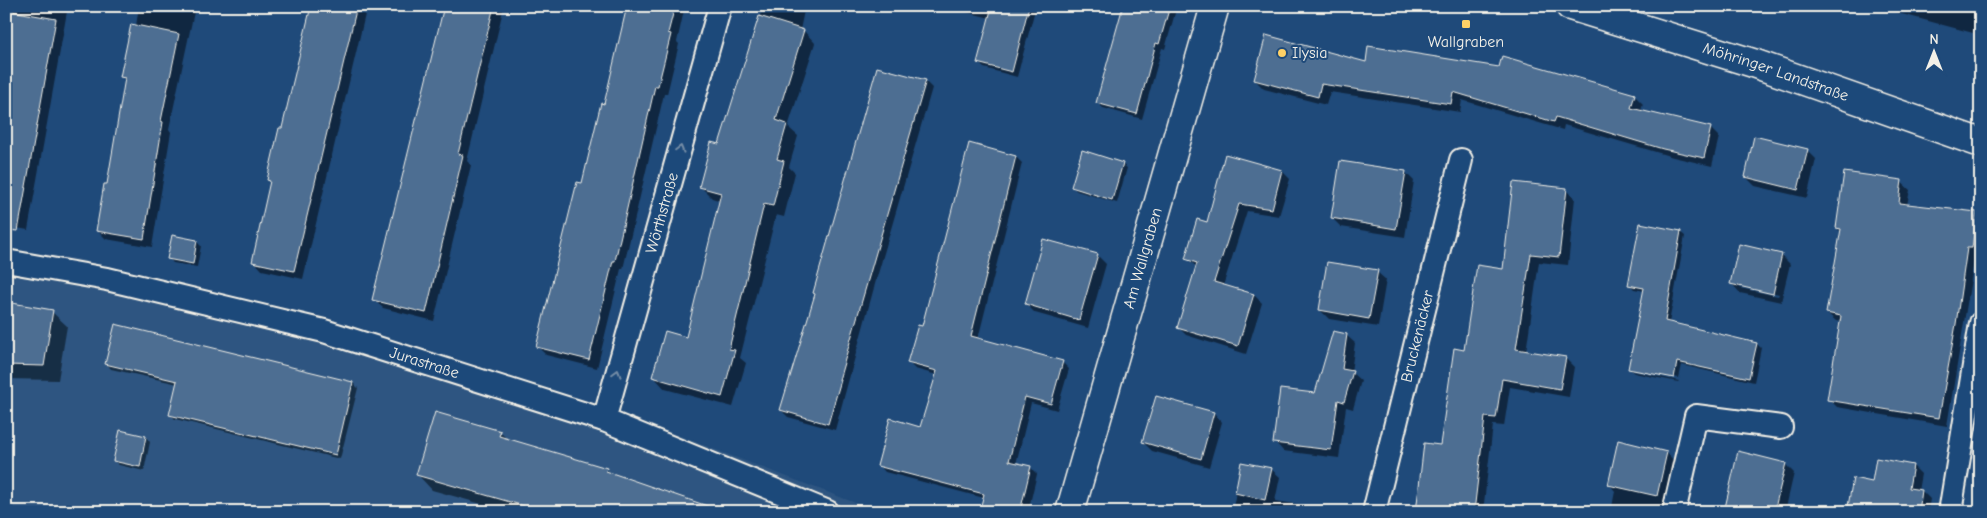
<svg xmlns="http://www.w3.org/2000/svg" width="1987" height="518" font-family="'Comic Neue',sans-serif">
<rect width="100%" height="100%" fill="#1f4a7a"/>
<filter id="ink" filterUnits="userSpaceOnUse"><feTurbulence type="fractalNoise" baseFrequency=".02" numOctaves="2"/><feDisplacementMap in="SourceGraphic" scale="10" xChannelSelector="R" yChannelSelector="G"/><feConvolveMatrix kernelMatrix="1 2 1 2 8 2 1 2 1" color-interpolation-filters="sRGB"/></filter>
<g filter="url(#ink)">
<path fill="#2d5581" d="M 6,248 L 77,259 L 328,321 L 614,411 L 853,502 L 872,512 L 6,512 Z"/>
<g fill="#0007" fill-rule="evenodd">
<path d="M 6,6 L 68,6 L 28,230 L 6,226 Z"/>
<path d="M 139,6 L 198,6 L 197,12 L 194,12 L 169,129 L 171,132 L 152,247 L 106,239 L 97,230 L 108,186 L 126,81 L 121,76 L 136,26 Z"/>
<path d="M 312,6 L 367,6 L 303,279 L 262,270 L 254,261 L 271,183 L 268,179 L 283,130 Z"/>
<path d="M 444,6 L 504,6 L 467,161 L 471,165 L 434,321 L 383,308 L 374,300 Z"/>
<path d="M 629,6 L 685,6 L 677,42 L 679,44 L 667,94 L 664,94 L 623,269 L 621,269 L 597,368 L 546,355 L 537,346 L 605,106 Z"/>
<path d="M 763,6 L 805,6 L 800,30 L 804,31 L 815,43 L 788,127 L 798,136 L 789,167 L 795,173 L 784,217 L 776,215 L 740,358 L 746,363 L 733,407 L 665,389 L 654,377 L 687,339 L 721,201 L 712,198 L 701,187 L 720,145 Z"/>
<path d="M 952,6 L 1036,6 L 1017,77 L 984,68 L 978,62 L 990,18 L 955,9 Z"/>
<path d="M 1124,6 L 1177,6 L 1165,49 L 1162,48 L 1142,119 L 1103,108 L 1098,103 Z"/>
<path d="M 1872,6 L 1980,6 L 1973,33 Z"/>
<path d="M 1367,63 L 1634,95 L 1643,104 L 1641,111 L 1710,128 L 1719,137 L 1712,166 L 1673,157 L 1564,125 L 1563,130 L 1462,100 L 1460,112 L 1330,92 L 1326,105 L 1264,89 L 1255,80 Z"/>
<path d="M 925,81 L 932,88 L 875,284 L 835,430 L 788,417 L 781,410 Z"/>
<path d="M 970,145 L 1016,157 L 1022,163 L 978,339 L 1062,362 L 1069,369 L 1057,410 L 1031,403 L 1016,464 L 1030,467 L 1037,474 L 1028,512 L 985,512 L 982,509 L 984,498 L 885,472 L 879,465 L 921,428 L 937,375 L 915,369 L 908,362 L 923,327 Z"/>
<path d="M 1807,150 L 1816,159 L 1807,198 L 1755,186 L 1746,177 Z"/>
<path d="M 1122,164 L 1127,168 L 1117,203 L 1077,191 L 1072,187 Z"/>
<path d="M 1282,171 L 1290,179 L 1279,216 L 1247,211 L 1223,286 L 1254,295 L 1262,303 L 1246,354 L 1186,335 L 1178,327 L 1197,267 L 1186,258 L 1208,224 Z"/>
<path d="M 1405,172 L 1414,181 L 1405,237 L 1341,227 L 1332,218 Z"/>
<path d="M 1901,182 L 1910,190 L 1907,205 L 1976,214 L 1981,218 L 1980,256 L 1975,255 L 1947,426 L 1837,407 L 1829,399 L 1842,322 L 1836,321 L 1827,313 L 1842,233 L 1837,228 Z"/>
<path d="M 1566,189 L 1575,198 L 1568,265 L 1539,262 L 1526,352 L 1565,358 L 1574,367 L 1569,397 L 1510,387 L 1504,426 L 1493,425 L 1483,512 L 1417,512 L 1441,447 L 1465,351 L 1504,271 Z"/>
<path d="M 1680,232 L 1685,236 L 1669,323 L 1757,344 L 1761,348 L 1754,382 L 1682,365 L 1679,378 L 1633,369 L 1633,371 L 1679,381 L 1678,382 L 1634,373 L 1630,369 L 1645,291 L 1634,289 L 1630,285 Z"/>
<path d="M 173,237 L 197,242 L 201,246 L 197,267 L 173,263 L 169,258 Z"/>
<path d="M 1097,255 L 1106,264 L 1088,328 L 1035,313 L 1026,304 Z"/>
<path d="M 1781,255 L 1790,264 L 1781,302 L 1740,293 L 1732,284 ZM 1740,285 L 1779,294 L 1778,296 L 1740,288 Z"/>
<path d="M 1377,272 L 1386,280 L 1378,327 L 1329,319 L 1320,310 Z"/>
<path d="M 6,303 L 52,312 L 67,326 L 58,380 L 6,379 Z"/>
<path d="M 1346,335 L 1355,343 L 1351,372 L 1361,381 L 1353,409 L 1346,407 L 1339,458 L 1283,451 L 1275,442 L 1316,395 Z"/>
<path d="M 107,364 L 353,383 L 358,388 L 340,459 L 175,419 L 170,414 L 178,384 L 111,369 Z"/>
<path d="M 1156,397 L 1214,413 L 1222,422 L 1209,467 L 1152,451 L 1143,442 Z"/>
<path d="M 500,432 L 508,440 L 606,469 L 612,474 L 711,512 L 510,512 L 432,490 L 418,475 Z"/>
<path d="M 146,437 L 150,442 L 144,471 L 119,465 L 114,461 Z"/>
<path d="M 1667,453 L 1675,462 L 1664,512 L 1611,512 L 1615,491 L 1609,484 Z"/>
<path d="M 1242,463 L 1271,469 L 1280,477 L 1275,501 L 1316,507 L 1321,512 L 1232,512 Z"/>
<path d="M 1785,464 L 1794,473 L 1785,512 L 1726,512 Z"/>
<path d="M 1913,466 L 1921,474 L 1918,491 L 1922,491 L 1930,499 L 1928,512 L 1849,512 Z"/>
</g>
<g fill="#4d6e92" stroke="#f4f1e8">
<path d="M 311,6 L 357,6 L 294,271 L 252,262 L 270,181 L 267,180 L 279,128 L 282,128 Z"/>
<path d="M 444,6 L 494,6 L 458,154 L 463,155 L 426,313 L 372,300 Z"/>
<path d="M 627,6 L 675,6 L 668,33 L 671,34 L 658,86 L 655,86 L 615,261 L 613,261 L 589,360 L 536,347 L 577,182 L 582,183 L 601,103 L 604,104 Z"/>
<path d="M 992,6 L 1029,6 L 1012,72 L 977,63 Z"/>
<path d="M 1123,6 L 1170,6 L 1159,44 L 1156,43 L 1137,114 L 1096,103 Z"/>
<path d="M 6,10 L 56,19 L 18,231 L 6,230 Z"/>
<path d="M 759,16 L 804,30 L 776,120 L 787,124 L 777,159 L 784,161 L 773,206 L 764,204 L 729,349 L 735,350 L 722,397 L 652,377 L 665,331 L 686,337 L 721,193 L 699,187 L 711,142 L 719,144 Z"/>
<path d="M 131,24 L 179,34 L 161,121 L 163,122 L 144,239 L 96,231 L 104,184 L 107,184 L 125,78 L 120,77 Z"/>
<path d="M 1266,35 L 1366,62 L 1368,46 L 1499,67 L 1502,56 L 1635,94 L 1631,108 L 1711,127 L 1704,158 L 1663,149 L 1556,117 L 1554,122 L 1453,92 L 1451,104 L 1321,84 L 1318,97 L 1254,80 Z"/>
<path d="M 877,67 L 926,80 L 839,380 L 841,380 L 828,424 L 780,410 L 815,294 L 813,293 Z"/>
<path d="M 1754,136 L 1808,149 L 1798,190 L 1745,177 Z"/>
<path d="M 969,143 L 1016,156 L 971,336 L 1063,361 L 1051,404 L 1025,397 L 1009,461 L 1031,466 L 1020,512 L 992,512 L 980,509 L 984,494 L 877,466 L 890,418 L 920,427 L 937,371 L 907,363 L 918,325 L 922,326 Z"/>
<path d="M 1082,150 L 1123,163 L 1112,200 L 1071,187 Z"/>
<path d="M 1225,154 L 1282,170 L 1272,209 L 1239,204 L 1214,282 L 1254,294 L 1238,346 L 1177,328 L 1197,263 L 1185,259 L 1197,219 L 1207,222 Z"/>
<path d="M 1340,161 L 1406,171 L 1396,229 L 1331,218 Z"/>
<path d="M 1844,172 L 1902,180 L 1899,203 L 1977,212 L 1972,248 L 1967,248 L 1956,324 L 1939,418 L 1827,400 L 1841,316 L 1826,313 L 1841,229 L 1836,228 Z"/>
<path d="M 1513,182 L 1567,188 L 1559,257 L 1531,254 L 1516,349 L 1566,357 L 1560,389 L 1502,379 L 1496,418 L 1485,417 L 1474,512 L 1416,512 L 1424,443 L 1440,445 L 1454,348 L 1464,350 L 1477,265 L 1503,269 Z"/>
<path d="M 1640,223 L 1681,231 L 1665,321 L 1757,343 L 1749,378 L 1677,362 L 1674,378 L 1628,369 L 1644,288 L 1628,285 Z"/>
<path d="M 172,235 L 197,240 L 193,264 L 167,259 Z"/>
<path d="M 1043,239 L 1098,254 L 1079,320 L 1025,304 Z"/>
<path d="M 1739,244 L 1782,254 L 1773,294 L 1730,284 Z"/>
<path d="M 1327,262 L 1378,270 L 1369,319 L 1319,310 Z"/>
<path d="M 6,302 L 53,310 L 44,366 L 6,365 Z"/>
<path d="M 115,324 L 353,382 L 336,455 L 169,415 L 177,381 L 105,364 Z"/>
<path d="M 1333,331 L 1347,334 L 1342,369 L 1353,371 L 1344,402 L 1338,400 L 1331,450 L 1273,443 L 1280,389 L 1315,393 Z"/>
<path d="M 1156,396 L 1214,412 L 1201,459 L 1142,442 Z"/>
<path d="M 435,412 L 501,431 L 499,436 L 607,468 L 606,471 L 713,508 L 712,512 L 522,512 L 524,506 L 416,475 Z"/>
<path d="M 120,430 L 146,436 L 140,467 L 113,461 Z"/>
<path d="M 1618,440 L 1667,452 L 1657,496 L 1608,485 Z"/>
<path d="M 1738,451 L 1786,463 L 1774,512 L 1724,512 Z"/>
<path d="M 1876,458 L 1913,465 L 1909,488 L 1922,490 L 1919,512 L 1847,512 L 1853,478 L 1872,482 Z"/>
<path d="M 1241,462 L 1272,468 L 1265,500 L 1235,493 Z"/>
</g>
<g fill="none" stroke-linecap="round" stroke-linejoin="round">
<defs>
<g id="minor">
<path id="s1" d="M 6,261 L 107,279 L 324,331 L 604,420 L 828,512"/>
<path id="s2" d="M 604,420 L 720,6"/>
<path id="s3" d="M 1374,512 L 1461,160"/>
<path d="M 1674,512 L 1696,416 L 1781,427"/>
<path d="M 1950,512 L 1981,323"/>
</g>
<g id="tertiary">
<path id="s4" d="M 1070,512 L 1215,6"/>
</g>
<g id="secondary">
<path id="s5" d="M 1570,6 L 1753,63 L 1981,143"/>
</g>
</defs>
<use href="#minor" stroke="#f4f1e8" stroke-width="26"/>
<use href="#tertiary" stroke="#f4f1e8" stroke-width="31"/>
<use href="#secondary" stroke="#f4f1e8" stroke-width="31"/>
<use href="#minor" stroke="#1f4a7a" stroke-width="22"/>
<use href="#tertiary" stroke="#1f4a7a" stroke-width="28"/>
<use href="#secondary" stroke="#1f4a7a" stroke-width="28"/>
</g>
<defs><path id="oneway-chevron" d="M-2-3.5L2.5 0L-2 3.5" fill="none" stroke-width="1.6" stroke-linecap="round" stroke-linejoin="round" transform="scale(1.25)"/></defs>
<g stroke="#748da6">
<use href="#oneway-chevron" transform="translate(680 149) rotate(-74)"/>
<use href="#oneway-chevron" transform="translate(617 373) rotate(-74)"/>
</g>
</g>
<g fill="#ffd166" stroke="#1f4a7a" stroke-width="2">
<rect x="1461" y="19" width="10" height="10" rx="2.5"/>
<circle cx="1282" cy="53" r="5"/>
</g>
<g text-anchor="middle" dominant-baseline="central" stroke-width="4" stroke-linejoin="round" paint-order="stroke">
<g font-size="16" fill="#f4f1e8" stroke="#1f4a7a">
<text x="1466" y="42">Wallgraben</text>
<text x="1292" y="53" text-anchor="start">Ilysia</text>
</g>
<g font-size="16" fill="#f4f1e8" stroke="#1f4a7a">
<text stroke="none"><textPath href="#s5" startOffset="216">Möhringer Landstraße</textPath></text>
<text stroke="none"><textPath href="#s2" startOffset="215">Wörthstraße</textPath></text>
<text stroke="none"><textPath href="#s4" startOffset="264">Am Wallgraben</textPath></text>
<text stroke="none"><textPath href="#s3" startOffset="181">Bruckenäcker</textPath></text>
<text stroke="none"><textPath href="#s1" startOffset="431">Jurastraße</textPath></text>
</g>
</g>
<rect width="1987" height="518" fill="none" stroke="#1f4a7a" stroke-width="25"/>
<rect x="12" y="12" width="1962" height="493" fill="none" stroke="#f4f1e8" stroke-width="2" filter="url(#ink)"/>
<g transform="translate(1934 52)" stroke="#1f4a7a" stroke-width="4" paint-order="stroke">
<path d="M0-4L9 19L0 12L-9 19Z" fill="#f4f1e8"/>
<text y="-8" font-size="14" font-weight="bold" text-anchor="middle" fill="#f4f1e8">N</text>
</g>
</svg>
